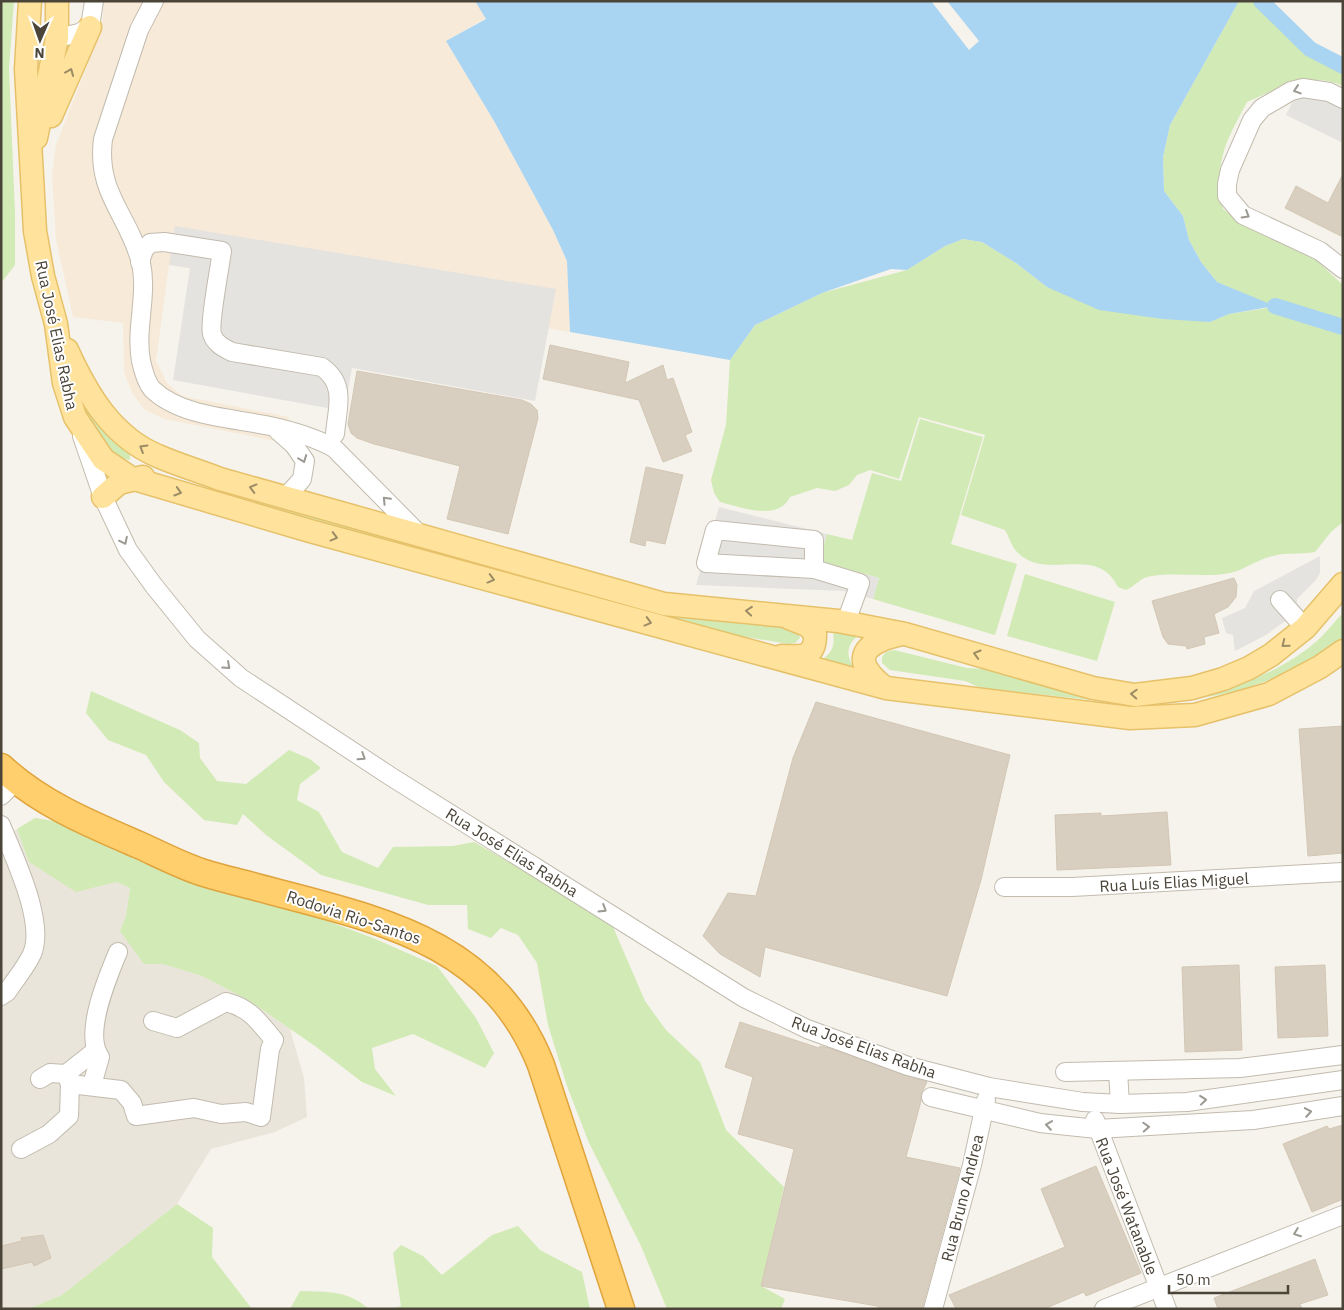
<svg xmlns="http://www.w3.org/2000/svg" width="1344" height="1310" font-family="'IBM Plex Sans',sans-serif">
<rect width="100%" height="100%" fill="#f6f3ec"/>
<path fill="#eae5da" d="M 17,829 L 29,862 L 76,891 L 116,882 L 130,888 L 126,916 L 120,931 L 163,964 L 202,976 L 248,1000 L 290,1029 L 304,1078 L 307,1117 L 275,1132 L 211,1149 L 177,1204 L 62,1295 L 28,1309 L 1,1309 L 1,843 Z"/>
<path fill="#f7ead8" d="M 104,1 L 475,1 L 486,18 L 446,41 L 494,121 L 553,230 L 567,261 L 570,332 L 169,265 L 156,361 L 167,383 L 182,396 L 289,417 L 286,443 L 164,419 L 145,410 L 132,393 L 124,372 L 123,323 L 73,317 L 56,239 L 52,175 L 56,145 L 102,27 Z"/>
<g fill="#d2eab5">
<path d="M 1,1 L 14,1 L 9,69 L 15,212 L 15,265 L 1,283 Z"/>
<path d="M 1239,1 L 1261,1 L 1310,49 L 1343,66 L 1343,86 C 1309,70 1278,89 1247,102 C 1225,143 1214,162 1223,209 L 1250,229 L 1316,260 L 1343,285 L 1343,522 L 1331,532 L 1315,552 C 1301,555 1286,552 1273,556 C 1258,559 1244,570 1230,573 C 1204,578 1177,572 1152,576 C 1140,577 1136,586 1126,590 L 1118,587 C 1096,543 1048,582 1018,553 C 1012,548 1009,537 1005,530 L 961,515 L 985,435 L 919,417 L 899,479 L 870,470 L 857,475 L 849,485 L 835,491 L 817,488 L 790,497 C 778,522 741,507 720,502 L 714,493 L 711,480 L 726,425 L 730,360 L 755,325 L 822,293 L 907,270 L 945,246 L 963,239 L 982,242 L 1016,263 L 1047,287 L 1210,322 L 1229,314 L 1274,307 L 1217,282 L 1201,262 L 1189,240 L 1183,216 L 1164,191 L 1163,157 L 1170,125 Z"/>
<path d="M 73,382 L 118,444 L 130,455 L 130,460 C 101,458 81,406 73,382 Z"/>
<path d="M 920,419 L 983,437 L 951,544 L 1017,564 L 995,635 L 873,599 L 879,578 L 819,561 L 827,534 L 852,540 L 872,473 L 901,481 Z"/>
<path d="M 251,502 L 273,502 L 792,628 L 798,631 L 800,638 L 795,643 L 789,644 L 698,629 Z"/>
<path d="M 1025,574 L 1115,602 L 1097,661 L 1007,636 Z"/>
<path d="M 1343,613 L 1343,639 C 1292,672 1254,692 1192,699 C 1237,687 1281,672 1317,641 C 1326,633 1334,622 1343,613 Z"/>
<path d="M 826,625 L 859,635 C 845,645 846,658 856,670 L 820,661 C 832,653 835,647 833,632 Z"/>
<path d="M 894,650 L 967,668 L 1006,670 L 1137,705 L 981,688 L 965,681 L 890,670 L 882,663 L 882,657 L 886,652 Z"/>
<path d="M 91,691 L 180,730 L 199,743 L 200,758 L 217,781 L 246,784 L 289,750 L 310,759 L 321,768 L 300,784 L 297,800 L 319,812 L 342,852 L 378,868 L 393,847 L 453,846 L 474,842 L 610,920 L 645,1001 L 666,1030 L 700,1062 L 726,1130 L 784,1187 L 761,1286 L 785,1299 L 781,1309 L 667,1309 L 641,1246 L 589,1143 L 567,1086 L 548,1025 L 537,963 L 518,935 L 501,928 L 491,938 L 468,929 L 467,905 L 428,905 L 321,875 L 266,835 L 243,814 L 237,825 L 204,820 L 164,782 L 146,755 L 108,740 L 86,713 Z"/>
<path d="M 35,818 L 66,823 L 373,938 L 437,966 L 476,1018 L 494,1053 L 485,1068 L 413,1034 L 372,1048 L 375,1069 L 396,1096 L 362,1082 L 315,1046 L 248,1000 L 202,976 L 163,964 L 144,964 L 120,931 L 126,916 L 130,888 L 116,882 L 76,892 L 29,862 L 17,829 Z"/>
<path d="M 177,1204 L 213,1228 L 212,1257 L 252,1309 L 28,1309 L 62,1295 Z"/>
<path d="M 518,1226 L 540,1250 L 582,1272 L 590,1309 L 392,1309 L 401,1306 L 393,1253 L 401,1245 L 423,1256 L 442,1275 L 492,1235 Z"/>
<path d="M 300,1291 C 328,1292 347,1290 369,1309 L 290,1309 Z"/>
</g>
<g fill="#e5e3e0">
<path d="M 1296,95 L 1343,103 L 1343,143 L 1286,115 Z"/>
<path d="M 175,226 L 556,289 L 535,401 L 352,368 L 344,411 L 173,380 L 190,268 L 169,265 Z"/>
<path d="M 719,507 L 827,534 L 819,561 L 879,578 L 873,599 L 843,591 L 696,585 Z"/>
<path d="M 1320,556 L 1320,573 L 1316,580 L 1297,599 L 1297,603 L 1305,612 L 1292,624 L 1288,619 L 1266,635 L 1235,651 L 1233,635 L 1226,633 L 1222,618 L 1245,608 L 1254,591 Z"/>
</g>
<path fill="#a9d4f2" d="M 475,1 L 931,1 L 969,50 L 979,41 L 947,1 L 1239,1 L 1170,125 L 1163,157 L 1164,191 L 1183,216 L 1189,240 L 1201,262 L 1217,282 L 1275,306 L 1229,314 L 1210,322 L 1163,319 L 1099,310 L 1047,287 L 1016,263 L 982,242 L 963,239 L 945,246 L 907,270 L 891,269 L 822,293 L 755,325 L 730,360 L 570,332 L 567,261 L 553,230 L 494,121 L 446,41 L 486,19 Z"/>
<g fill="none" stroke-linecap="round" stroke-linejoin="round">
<g stroke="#a9d4f2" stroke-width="16">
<path d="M 1261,1 L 1310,49 L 1343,66"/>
<path d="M 1275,306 L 1343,327"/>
</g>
</g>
<g fill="#d8cfc1" stroke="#d3c7b4">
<path d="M 1343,174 L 1343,237 L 1285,208 L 1296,186 L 1328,203 Z"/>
<path d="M 550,345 L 629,362 L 625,383 L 663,365 L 667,380 L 673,378 L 692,432 L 685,435 L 692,451 L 663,462 L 639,400 L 543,379 Z"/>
<path d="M 357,371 L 522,400 L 531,404 L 537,410 L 538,418 L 508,534 L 447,519 L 460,466 L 374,444 L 357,438 L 351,433 L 348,424 Z"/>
<path d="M 646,467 L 683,475 L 665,544 L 646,540 L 645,546 L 630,542 Z"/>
<path d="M 1234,578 L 1237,585 L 1236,597 L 1228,607 L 1214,614 L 1219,633 L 1204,637 L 1205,644 L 1187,649 L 1186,646 L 1168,644 L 1163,637 L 1152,601 Z"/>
<path d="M 816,702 L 1010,755 L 981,880 L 947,996 L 765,947 L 760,977 L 720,954 L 703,936 L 728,893 L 756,896 L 793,758 Z"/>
<path d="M 1343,726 L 1343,853 L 1308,856 L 1299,729 Z"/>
<path d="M 1167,812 L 1171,865 L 1057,870 L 1055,815 L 1101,813 L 1101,816 Z"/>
<path d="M 1239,965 L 1242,1050 L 1185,1052 L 1182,967 Z"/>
<path d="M 1325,965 L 1328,1036 L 1278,1038 L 1275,967 Z"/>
<path d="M 740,1022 L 819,1048 L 820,1046 L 829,1048 L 927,1082 L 921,1094 L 921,1101 L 906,1157 L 960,1168 L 922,1309 L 880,1309 L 877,1306 L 761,1286 L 794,1149 L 738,1134 L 753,1077 L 725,1067 Z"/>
<path d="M 1343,1125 L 1343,1199 L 1312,1212 L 1283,1144 L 1327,1126 L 1329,1129 Z"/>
<path d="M 1096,1166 L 1141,1273 L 1086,1296 L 1084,1292 L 1044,1309 L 956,1309 L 949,1295 L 1065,1247 L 1041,1189 Z"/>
<path d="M 43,1235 L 51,1258 L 34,1266 L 32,1262 L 1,1269 L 1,1246 L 22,1241 L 21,1238 Z"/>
<path d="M 1315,1259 L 1328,1295 L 1300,1304 L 1302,1309 L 1218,1309 L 1214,1298 Z"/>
</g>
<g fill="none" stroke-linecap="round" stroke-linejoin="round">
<defs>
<g id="minor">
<path d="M 154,1 L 139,30 L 103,139 C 96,194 129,215 141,263 C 148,295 135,329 141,361 C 143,370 146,382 152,389 C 181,417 233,418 270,426 C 293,431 314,437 334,448 L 420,535"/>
<path d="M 57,38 L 79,33 L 90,27 L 94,1"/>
<path d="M 1343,99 L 1329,92 L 1303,88 L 1291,91 L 1262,108 L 1252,120 L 1230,170 L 1227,184 L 1227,196 L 1243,215 L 1320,251 L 1343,269"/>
<path d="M 140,262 L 144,250 L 150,243 L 164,242 L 222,251 C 220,266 209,323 212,334 C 215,344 224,348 232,352 L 322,367 C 347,385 337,408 335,434"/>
<path d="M 277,430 L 294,445 L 305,461 L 302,479 L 286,497"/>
<path d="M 82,436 L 103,497 L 128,550 L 154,586 L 197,639 L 241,678 L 390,776 L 744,998 L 807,1029 L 908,1066 L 989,1087 L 1083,1102 L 1120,1104 L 1187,1102 L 1343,1080"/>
<path d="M 814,569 L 814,540 L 715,530 L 706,563 L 814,569 L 860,583 L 846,622"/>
<path d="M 1280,600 L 1305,628"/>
<path d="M 1,796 L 16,781"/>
<path d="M 1,825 C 13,855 46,922 32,954 C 26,967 15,980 7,992 L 1,996"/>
<path d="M 1004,887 L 1072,887 L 1343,872"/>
<path d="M 1118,1071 L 1120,1104"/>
<path d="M 1065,1072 L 1240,1068 L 1343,1055"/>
<path d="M 66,1074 L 95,1051"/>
<path d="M 40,1079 L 50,1073 L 66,1074 L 70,1084 L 121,1090 L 132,1103 L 136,1116 L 194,1108 L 221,1114 L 246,1112 L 261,1117 L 270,1049 L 274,1040 C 258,1021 250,1008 226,1002 L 177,1028 L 153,1021"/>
<path d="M 92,1085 L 100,1057 C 83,1034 108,976 118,952"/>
<path d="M 931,1097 L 1040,1123 L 1097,1129 L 1253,1120 L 1343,1106"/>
<path d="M 1095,1120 L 1167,1309"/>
<path d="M 21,1149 L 49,1134 L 69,1116 L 70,1084"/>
<path d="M 933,1309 L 972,1165 L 986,1100"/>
<path d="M 1104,1309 L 1343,1215"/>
</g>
<g id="major">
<path d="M 30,1 L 26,69 L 35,231 L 43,276 L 56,324 L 64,383 L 75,417 L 103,459 L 131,478 L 310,531 L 886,688 L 1130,718 L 1195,715 L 1269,694 L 1320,667 L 1343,651"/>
<path d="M 51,116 L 90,27"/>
<path d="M 36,138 L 57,38 L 57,1"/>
<path d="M 67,350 C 87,394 112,437 158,456 C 178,465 200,471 220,479 L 664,604 L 838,621 L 905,634 L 1093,688 L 1135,695 L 1192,688 L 1223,679 L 1249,668 L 1271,655 L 1305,628 L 1343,584"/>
<path d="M 103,497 L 119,483 L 143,477"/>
<path d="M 782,656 C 802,657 816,658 815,633 L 807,625 L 789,618"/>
<path d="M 884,687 C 848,659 864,642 902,634"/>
</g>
<path id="highway" d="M 1,767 C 41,804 90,824 139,845 C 159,854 180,865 201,872 C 219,878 238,882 256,887 C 374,919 491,938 541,1065 L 621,1309"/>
</defs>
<use href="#minor" stroke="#c2bbae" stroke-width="20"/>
<use href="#major" stroke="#e6c16a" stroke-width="25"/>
<use href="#highway" stroke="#e0a43c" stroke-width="29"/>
<use href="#minor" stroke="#fff" stroke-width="18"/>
<use href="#major" stroke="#ffe39c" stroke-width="22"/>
<use href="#highway" stroke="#ffcf6e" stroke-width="26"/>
</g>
<defs><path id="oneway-chevron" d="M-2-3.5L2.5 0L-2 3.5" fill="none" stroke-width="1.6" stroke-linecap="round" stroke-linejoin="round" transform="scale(1.25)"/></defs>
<g stroke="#9c8c66">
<use href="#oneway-chevron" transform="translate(70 72) rotate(-67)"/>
<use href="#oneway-chevron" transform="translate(143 448) rotate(-149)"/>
<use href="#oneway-chevron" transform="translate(253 488) rotate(-165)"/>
<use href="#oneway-chevron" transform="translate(178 492) rotate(17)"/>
<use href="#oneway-chevron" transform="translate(334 537) rotate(15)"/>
<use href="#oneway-chevron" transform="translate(491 579) rotate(15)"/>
<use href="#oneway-chevron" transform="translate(749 611) rotate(-175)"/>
<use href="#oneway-chevron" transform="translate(648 622) rotate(15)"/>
<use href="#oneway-chevron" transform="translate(1285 644) rotate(141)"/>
<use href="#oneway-chevron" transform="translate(977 654) rotate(-164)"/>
<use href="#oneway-chevron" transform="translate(1134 694) rotate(-177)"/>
</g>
<g stroke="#9c9892">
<use href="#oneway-chevron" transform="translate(1297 90) rotate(162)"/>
<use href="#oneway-chevron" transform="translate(1246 215) rotate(31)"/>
<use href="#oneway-chevron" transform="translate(303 459) rotate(69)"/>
<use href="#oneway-chevron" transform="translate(386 500) rotate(-134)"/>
<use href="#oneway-chevron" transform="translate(124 541) rotate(64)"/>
<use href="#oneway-chevron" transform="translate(227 666) rotate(42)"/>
<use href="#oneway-chevron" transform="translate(362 757) rotate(33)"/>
<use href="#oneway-chevron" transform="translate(603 909) rotate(32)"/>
<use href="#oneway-chevron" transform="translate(1203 1100) rotate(-6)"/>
<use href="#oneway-chevron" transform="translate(1308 1112) rotate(-10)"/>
<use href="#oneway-chevron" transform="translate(1049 1125) rotate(-172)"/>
<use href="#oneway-chevron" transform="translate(1146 1127) rotate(-3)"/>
<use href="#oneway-chevron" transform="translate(1297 1233) rotate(159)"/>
</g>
<g text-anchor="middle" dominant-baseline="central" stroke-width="4" stroke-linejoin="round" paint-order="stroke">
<g font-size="16" fill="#4b4439" stroke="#fff">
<text transform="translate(57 335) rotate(78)">Rua José Elias Rabha</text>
<text transform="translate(512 852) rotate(32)">Rua José Elias Rabha</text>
<text transform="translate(1174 882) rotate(-3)">Rua Luís Elias Miguel</text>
<text transform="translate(354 917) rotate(18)">Rodovia Rio-Santos</text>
<text transform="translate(864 1047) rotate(20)">Rua José Elias Rabha</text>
<text transform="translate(962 1198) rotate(-76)">Rua Bruno Andrea</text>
<text transform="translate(1127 1206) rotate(69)">Rua José Watanable</text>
</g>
</g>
<rect width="1344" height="1310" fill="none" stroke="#4b4439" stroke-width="5"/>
<g transform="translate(40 40) rotate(182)" stroke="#ffffff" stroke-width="4" paint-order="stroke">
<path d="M0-4L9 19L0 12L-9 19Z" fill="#4b4439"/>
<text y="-8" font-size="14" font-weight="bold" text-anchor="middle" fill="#4b4439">N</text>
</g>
<path d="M1169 1285v8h119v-8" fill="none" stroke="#4b4439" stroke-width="2.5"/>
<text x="1176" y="1285" font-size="15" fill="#4b4439" stroke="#ffffff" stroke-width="4" paint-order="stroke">50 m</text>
</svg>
